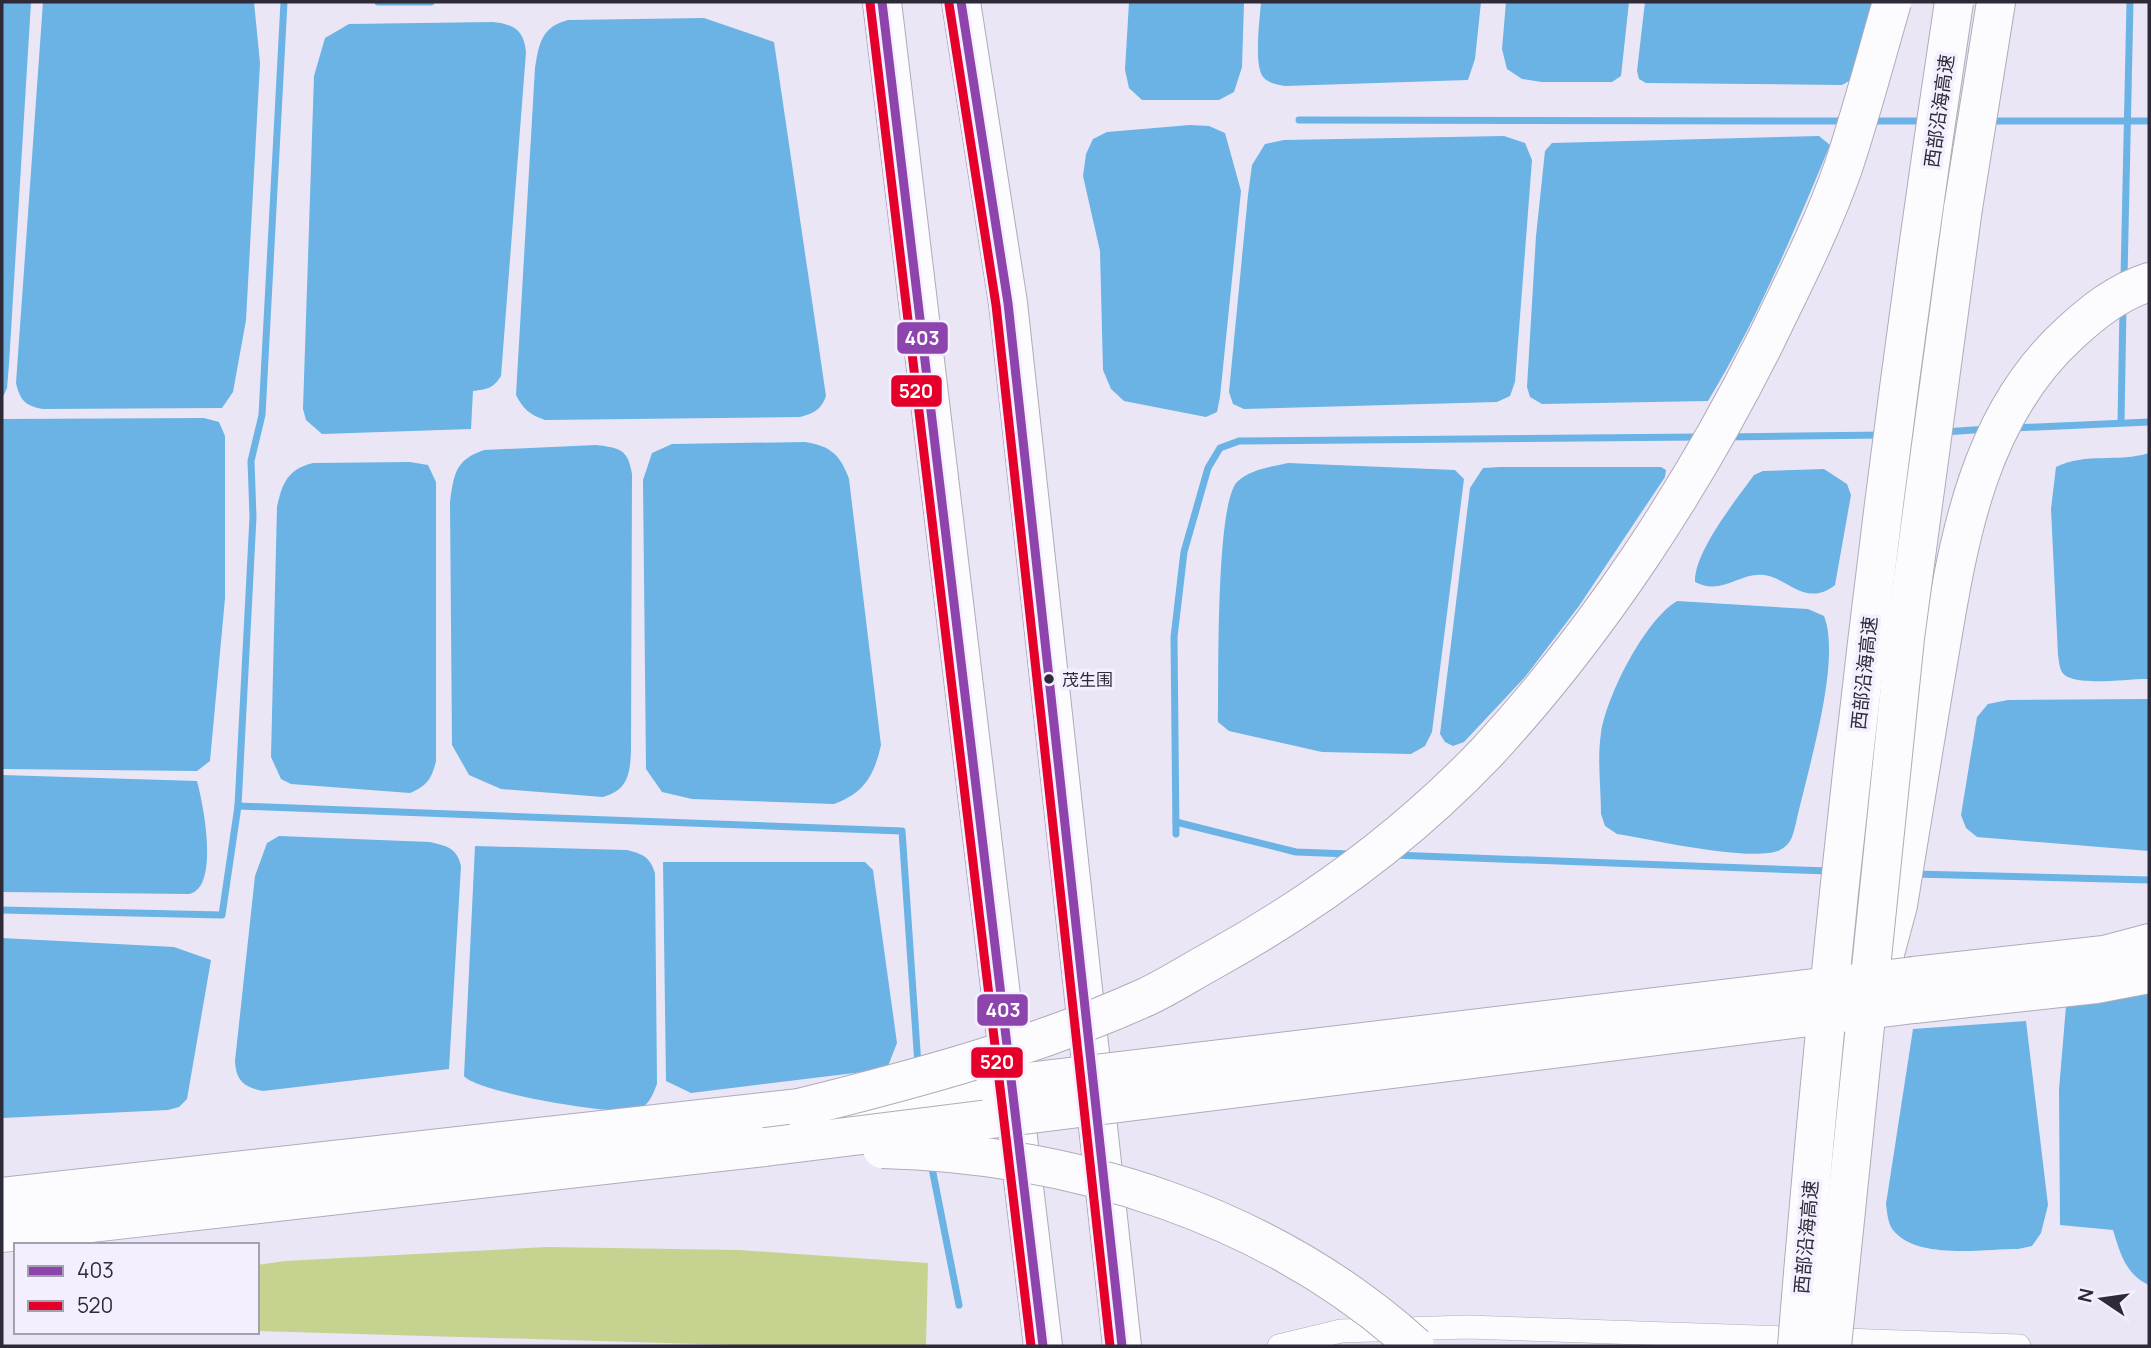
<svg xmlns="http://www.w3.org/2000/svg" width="2151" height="1348" font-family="Manrope,'Noto Sans SC',sans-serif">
<rect width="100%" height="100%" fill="#ebe6f6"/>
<path fill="#c6d390" d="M 547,1247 L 739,1250 L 928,1263 L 926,1346 L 768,1346 L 257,1331 L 257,1265 L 285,1261 Z"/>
<g fill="#6ab3e4">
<path d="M 2,2 L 31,2 L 9,364 L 7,388 L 2,399 Z"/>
<path d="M 43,2 L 254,2 L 260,63 L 246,320 L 233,392 L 222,408 L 43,409 C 25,406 20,400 16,383 Z"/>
<path d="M 1129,2 L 1244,2 L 1242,67 L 1234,92 L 1219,100 L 1142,100 L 1129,88 L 1125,70 Z"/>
<path d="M 1261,2 L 1481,2 L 1475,59 L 1468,80 L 1285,86 C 1277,84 1270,84 1264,78 C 1253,68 1260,18 1261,2 Z"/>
<path d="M 1506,2 L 1629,2 L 1621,76 L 1612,82 L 1542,82 L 1522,79 L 1507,69 L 1502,49 Z"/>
<path d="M 1645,2 L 1872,2 L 1851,80 L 1842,85 L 1646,83 L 1639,79 L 1637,71 Z"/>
<path d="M 704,18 L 774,42 L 826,396 C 821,410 814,413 800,417 L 545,420 C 530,415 523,409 516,395 L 535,68 C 539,42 542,27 568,20 Z"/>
<path d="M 492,22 C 514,24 524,30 526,52 L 501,376 C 493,389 487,389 473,391 L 471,429 L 322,434 L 306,420 L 303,409 L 314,76 L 325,38 L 349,24 Z"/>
<path d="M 1190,125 L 1209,126 L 1225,133 L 1241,191 L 1220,397 L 1217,412 L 1206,417 L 1124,401 L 1111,389 L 1103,370 L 1100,251 L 1083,176 L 1086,154 L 1093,139 L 1107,132 Z"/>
<path d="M 1504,136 L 1525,143 L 1532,160 L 1515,382 L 1510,396 L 1497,402 L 1244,409 L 1233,404 L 1229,392 L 1248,195 L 1252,165 L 1265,144 L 1284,140 Z"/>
<path d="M 1819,136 L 1830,145 C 1794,232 1757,320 1708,401 L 1542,404 L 1530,397 L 1527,387 L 1536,236 L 1545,151 L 1552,143 Z"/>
<path d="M 204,418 L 219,422 L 225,436 L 225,598 L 210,761 L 197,771 L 2,769 L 2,419 Z"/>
<path d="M 805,442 C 830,446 840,454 849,479 L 881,745 C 874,776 864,793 834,804 L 692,799 L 662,792 L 646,769 L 643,480 L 652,453 L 672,444 Z"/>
<path d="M 596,445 C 620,448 628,449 632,474 L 631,751 C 630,774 628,790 603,797 L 501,789 L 469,775 L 452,745 L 450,502 C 454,474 455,460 484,450 Z"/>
<path d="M 2149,453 L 2149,679 C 2130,678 2071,688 2062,672 C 2059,667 2059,660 2058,655 L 2051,509 L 2056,467 C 2086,452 2118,463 2149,453 Z"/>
<path d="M 410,462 L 428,465 L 436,482 L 436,761 C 432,778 427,786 410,793 L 291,784 L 281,779 L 271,757 L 277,507 C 282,483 288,469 313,463 Z"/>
<path d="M 1288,463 L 1455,470 L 1464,479 L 1432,732 L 1425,746 L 1411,754 L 1322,752 L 1229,731 L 1218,722 C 1219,684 1215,500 1238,481 C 1251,469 1271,467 1288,463 Z"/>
<path d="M 1500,467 L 1661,467 L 1666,470 L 1665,477 L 1579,606 L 1525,677 L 1464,742 L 1453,746 L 1445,742 L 1440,734 L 1470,488 L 1483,468 Z"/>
<path d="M 1824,469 L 1847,484 L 1851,495 L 1835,585 C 1806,608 1788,578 1764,575 C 1739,572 1723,596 1695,582 C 1694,552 1736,500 1754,475 L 1763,471 Z"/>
<path d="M 1677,601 L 1808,609 L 1824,616 C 1842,661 1807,772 1796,823 C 1793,834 1792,844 1780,850 C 1752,863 1650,839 1617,834 L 1605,826 L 1601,814 C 1601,788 1597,759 1601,733 C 1607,695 1645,620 1677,601 Z"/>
<path d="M 2149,699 L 2149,851 L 1977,837 L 1966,828 L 1961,815 L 1977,717 L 1988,704 L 2008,700 Z"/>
<path d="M 2,775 L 197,781 C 203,803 220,888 189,894 L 2,892 Z"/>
<path d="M 279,836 L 430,842 C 447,846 457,848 461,866 L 449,1069 L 263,1091 C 244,1087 236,1081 235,1061 L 255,876 L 267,843 Z"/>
<path d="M 475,846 L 627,850 C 643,854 650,857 655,873 L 657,1084 C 653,1094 649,1106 638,1109 C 618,1117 476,1092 464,1076 Z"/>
<path d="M 663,862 L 865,862 L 873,870 L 897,1043 L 888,1066 L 879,1070 L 691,1093 L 666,1081 Z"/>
<path d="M 2,938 L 174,947 L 211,960 L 187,1099 L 179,1107 L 168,1110 L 2,1118 Z"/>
<path d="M 2149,952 L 2149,1285 C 2126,1275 2120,1253 2113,1230 L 2060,1225 L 2059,1090 L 2067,994 Z"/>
<path d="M 2026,1021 L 2048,1205 L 2041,1233 L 2032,1246 L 2018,1249 C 1983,1249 1916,1260 1893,1230 C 1888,1224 1887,1212 1886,1204 L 1913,1029 Z"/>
</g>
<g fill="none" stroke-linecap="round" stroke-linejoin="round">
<g stroke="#6ab3e4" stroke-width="7">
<path d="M 378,2 L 431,2"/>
<path d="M 1299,120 L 1844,121"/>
<path d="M 1870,121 L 1925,121"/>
<path d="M 1989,121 L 2149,121"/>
<path d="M 2124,278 L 2130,2"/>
<path d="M 2121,422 L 2123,307"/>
<path d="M 2014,428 L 2149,422"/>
<path d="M 1944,432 L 1988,429"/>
<path d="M 1727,437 L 1883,435"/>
<path d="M 238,806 L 902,831 L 918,1065"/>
<path d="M 1176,822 L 1296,852 L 1350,854"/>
<path d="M 1176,834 L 1174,637 L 1184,552 L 1208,468 L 1220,448 L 1239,441 L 1701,437"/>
<path d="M 1393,855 L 1829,871"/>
<path d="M 1914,874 L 2149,880"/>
<path d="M 2,910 L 222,915 L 238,806 L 253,517 L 251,461 L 262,415 L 284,2"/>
<path d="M 931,1163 L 959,1305"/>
</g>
<defs>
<path id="street" d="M 1279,1346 L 1341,1331 L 1467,1327 L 2019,1346"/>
<g id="highway">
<path d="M 882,2 L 1043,1346"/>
<path d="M 961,2 L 1008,303 L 1122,1346"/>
<path d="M 1963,208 L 1996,2"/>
<path d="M 1883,961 L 1898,905 C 1910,832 1922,759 1934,686 C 1956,560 1970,424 2070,333 C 2094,311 2118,292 2149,282"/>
<path d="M 1914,976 L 2104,955 L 2149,943"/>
<path d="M 1914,1004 L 2096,984 L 2149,974"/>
<path d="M 2,1197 L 995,1086"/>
<path d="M 2,1233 L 765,1147"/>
</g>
</defs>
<use href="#street" stroke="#b0abb9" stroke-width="24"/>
<use href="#highway" stroke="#b0abb9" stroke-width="40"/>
<use href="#street" stroke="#fcfbfe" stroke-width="23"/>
<use href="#highway" stroke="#fcfbfe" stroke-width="38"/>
<defs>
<g id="highway-bridge">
<path d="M 995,1086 L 1914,976"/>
<path d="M 799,1108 C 916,1079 1035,1047 1146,997 C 1168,987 1189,973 1211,961 C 1311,906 1408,835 1487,752 C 1598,632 1692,488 1765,342 C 1792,286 1822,228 1843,168 C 1861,114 1876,57 1892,2"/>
<path d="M 765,1147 L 1914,1004"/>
<path d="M 882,1149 C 1075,1154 1270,1215 1415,1346"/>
<path d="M 1797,1346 C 1833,896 1886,448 1954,2"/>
<path d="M 1832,1346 L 1905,638 L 1963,208"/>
</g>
</defs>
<use href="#highway-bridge" stroke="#b0abb9" stroke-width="40" stroke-linecap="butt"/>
<use href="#highway-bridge" stroke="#fcfbfe" stroke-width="38"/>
<defs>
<g id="bus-1">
<path d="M 882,2 L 1043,1346"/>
<path d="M 961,2 L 1008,303 L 1122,1346"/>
</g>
<g id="bus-2">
<path d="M 870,3 L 1031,1346"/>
<path d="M 949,4 L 996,305 L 1110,1346"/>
</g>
</defs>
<use href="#bus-1" stroke="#f4effe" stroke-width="14"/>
<use href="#bus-2" stroke="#f4effe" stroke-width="14"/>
<use href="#bus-1" stroke="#8e44ad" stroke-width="9"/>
<use href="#bus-2" stroke="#e4002b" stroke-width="9"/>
</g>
<circle fill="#2f2a38" stroke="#f4effe" stroke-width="2.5" cx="1049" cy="679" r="6"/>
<g text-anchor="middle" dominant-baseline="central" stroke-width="7" stroke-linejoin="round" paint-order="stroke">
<g font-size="17" fill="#2f2a38" stroke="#f4effe" text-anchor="start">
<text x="1062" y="679">茂生围</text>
</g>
<g font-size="19" fill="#2f2a38" stroke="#f4effe">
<text transform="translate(1939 111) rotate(-82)">西部沿海高速</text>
<text transform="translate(1864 673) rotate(-84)">西部沿海高速</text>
<text transform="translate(1806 1237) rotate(-85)">西部沿海高速</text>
</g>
</g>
<g stroke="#f4effe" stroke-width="2.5">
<rect x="896" y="321" width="53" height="34" rx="7" fill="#8e44ad"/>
<rect x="890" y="374" width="53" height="34" rx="7" fill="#e4002b"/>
<rect x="976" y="993" width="53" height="34" rx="7" fill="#8e44ad"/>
<rect x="970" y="1046" width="54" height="33" rx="7" fill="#e4002b"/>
</g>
<g font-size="19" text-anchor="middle" font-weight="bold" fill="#fff">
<text x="922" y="345">403</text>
<text x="916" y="398">520</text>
<text x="1003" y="1017">403</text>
<text x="997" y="1069">520</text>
</g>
<rect width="2151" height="1348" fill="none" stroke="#2f2a38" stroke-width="7"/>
<rect x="14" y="1243" width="245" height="91" fill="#f4effe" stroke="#a5a0af" stroke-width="2"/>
<rect x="28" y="1266" width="35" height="10" fill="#8e44ad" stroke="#a5a0af" stroke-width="2"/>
<text x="77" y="1278" font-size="21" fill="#2f2a38">403</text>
<rect x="28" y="1301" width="35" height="10" fill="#e4002b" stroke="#a5a0af" stroke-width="2"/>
<text x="77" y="1313" font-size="21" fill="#2f2a38">520</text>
<g transform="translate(2102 1299) rotate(283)" stroke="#f4effe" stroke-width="5" paint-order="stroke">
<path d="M0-5L12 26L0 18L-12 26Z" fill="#2f2a38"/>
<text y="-10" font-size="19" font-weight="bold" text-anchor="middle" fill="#2f2a38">N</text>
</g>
</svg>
